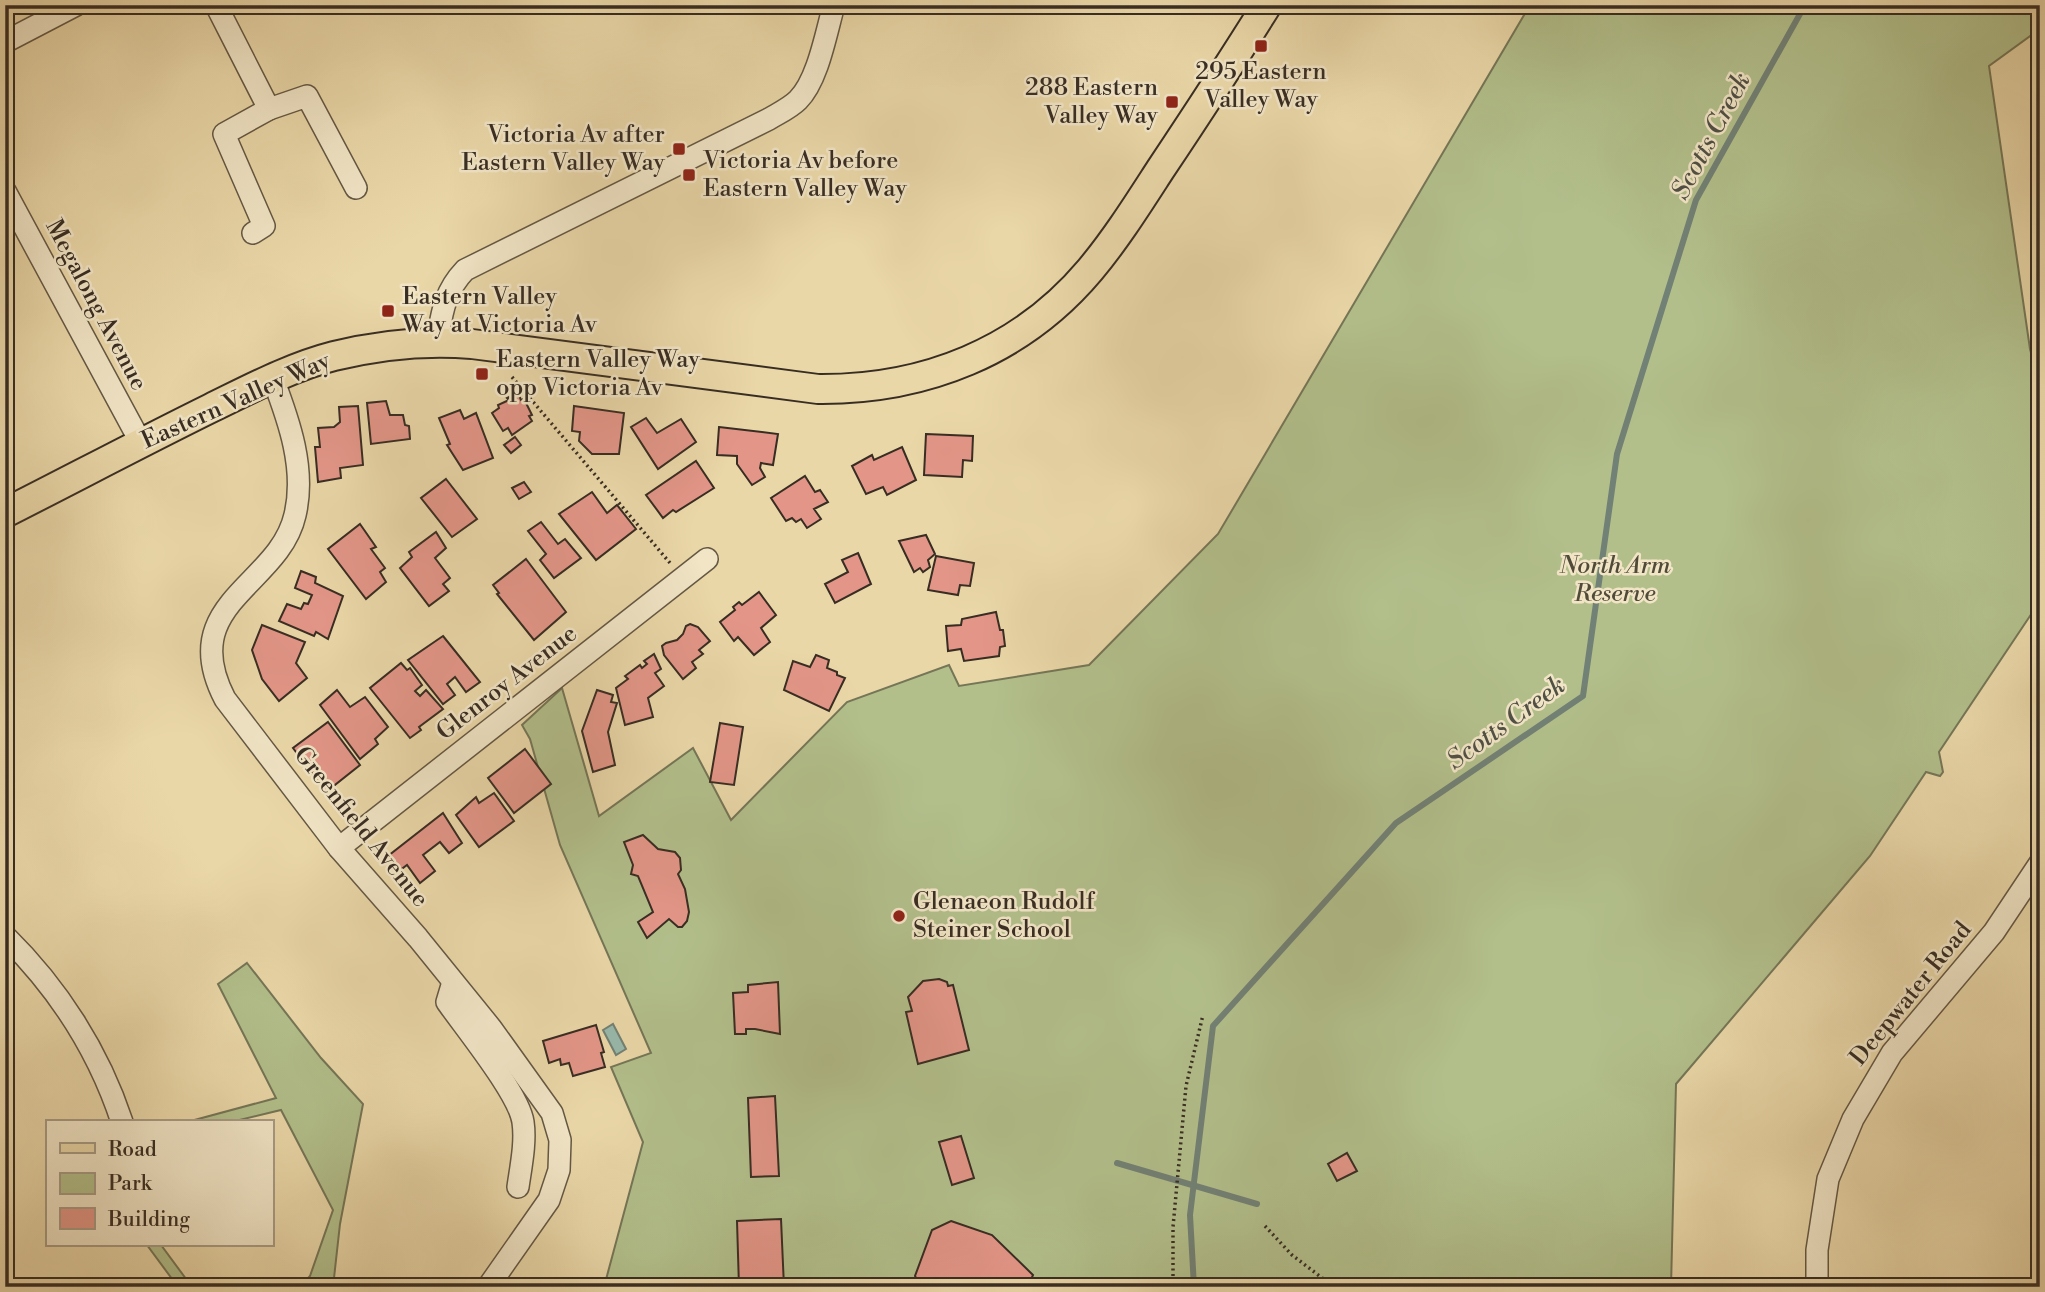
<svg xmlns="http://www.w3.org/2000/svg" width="2045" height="1292" font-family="'Libre Bodoni',serif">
<rect width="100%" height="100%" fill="#ead7a8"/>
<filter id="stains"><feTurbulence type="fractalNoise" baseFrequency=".00286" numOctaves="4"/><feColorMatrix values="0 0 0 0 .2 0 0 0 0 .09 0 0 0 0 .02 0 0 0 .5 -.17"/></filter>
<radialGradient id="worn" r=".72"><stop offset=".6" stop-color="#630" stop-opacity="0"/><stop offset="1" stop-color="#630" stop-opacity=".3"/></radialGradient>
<g fill="#b2bf8b" stroke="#757657" stroke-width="2">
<path d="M 1530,5 L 2040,5 L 2040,29 L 1989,66 L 2030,349 L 2040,387 L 2040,601 L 1939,752 L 1943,772 L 1940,776 L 1926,772 L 1870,856 L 1676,1084 L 1671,1287 L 604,1287 L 643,1142 L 611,1067 L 651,1053 L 560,845 L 530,739 L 522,725 L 562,688 L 599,816 L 693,748 L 731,820 L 847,702 L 949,665 L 959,686 L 1089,665 L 1218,534 Z"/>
<path d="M 247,963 L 321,1058 L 363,1104 L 340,1224 L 333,1287 L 300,1287 L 310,1276 L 333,1210 L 281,1110 L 231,1122 L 187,1122 L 276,1098 L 218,984 Z"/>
<path d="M 147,1245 L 161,1245 L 192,1287 L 178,1287 Z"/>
</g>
<path fill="#98b9ac" stroke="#728175" stroke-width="2" d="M 613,1024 L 626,1049 L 616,1055 L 603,1030 Z"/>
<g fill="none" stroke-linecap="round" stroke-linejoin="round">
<g stroke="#728175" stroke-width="6">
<path d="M 1117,1163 L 1257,1204"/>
<path d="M 1194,1287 L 1190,1215 L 1213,1026 L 1396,823 L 1583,696 L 1617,454 L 1696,200 L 1805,5"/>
</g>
</g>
<g fill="#e39688" stroke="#382d23" stroke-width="2">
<path d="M 518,393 L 521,400 L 524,399 L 532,415 L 529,416 L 532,421 L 512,435 L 508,428 L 503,431 L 492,413 L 499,408 L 498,405 L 509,400 L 507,398 Z"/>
<path d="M 386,401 L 390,415 L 403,415 L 405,425 L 409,426 L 410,439 L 371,444 L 367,403 Z"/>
<path d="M 358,406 L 363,465 L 340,468 L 341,478 L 318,482 L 315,447 L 320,447 L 318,428 L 334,427 L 340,422 L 339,407 Z"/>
<path d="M 574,406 L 624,413 L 619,454 L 592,454 L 579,441 L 580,432 L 572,431 Z"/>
<path d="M 460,410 L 464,419 L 476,413 L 493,458 L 463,470 L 447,445 L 450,444 L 439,418 Z"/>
<path d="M 646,418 L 657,433 L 681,419 L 696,442 L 658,469 L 631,427 Z"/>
<path d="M 719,427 L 778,434 L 773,465 L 761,463 L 760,468 L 765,477 L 752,485 L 737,464 L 737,456 L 717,455 Z"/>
<path d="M 926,434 L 973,436 L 972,461 L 963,460 L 962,477 L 924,475 Z"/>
<path d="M 515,437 L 521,445 L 511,453 L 504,445 Z"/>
<path d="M 902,447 L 916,480 L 887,495 L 883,487 L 866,494 L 852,466 L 872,455 L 874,460 Z"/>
<path d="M 696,461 L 714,488 L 676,512 L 673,510 L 663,518 L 646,495 Z"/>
<path d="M 805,476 L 815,492 L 820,490 L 828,502 L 814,509 L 821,519 L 807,528 L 801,519 L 796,522 L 792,518 L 786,521 L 771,498 Z"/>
<path d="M 446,479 L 477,519 L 452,537 L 421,498 Z"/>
<path d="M 524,482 L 531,492 L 519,499 L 512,488 Z"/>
<path d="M 592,492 L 607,513 L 617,505 L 636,529 L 596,560 L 559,514 Z"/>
<path d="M 541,522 L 558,544 L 565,539 L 581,558 L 554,578 L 540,560 L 546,554 L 528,531 Z"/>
<path d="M 360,524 L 376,547 L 371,549 L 385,568 L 380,572 L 386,582 L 366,599 L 328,549 Z"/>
<path d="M 436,532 L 446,548 L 435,558 L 450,578 L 443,584 L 449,591 L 429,606 L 400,568 L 412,557 L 409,552 Z"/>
<path d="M 926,535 L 935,554 L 928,560 L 930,567 L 923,572 L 920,568 L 914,572 L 899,541 Z"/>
<path d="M 858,553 L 871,584 L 835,603 L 825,584 L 848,572 L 842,560 Z"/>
<path d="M 936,556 L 974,563 L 970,586 L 960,585 L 958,595 L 928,590 Z"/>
<path d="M 526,559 L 566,612 L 534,640 L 497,594 L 499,593 L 493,585 Z"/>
<path d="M 301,571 L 316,577 L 315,583 L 343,596 L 328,639 L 316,632 L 314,636 L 279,621 L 287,604 L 301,609 L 304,603 L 308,604 L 312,595 L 295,588 Z"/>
<path d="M 759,592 L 776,615 L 761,628 L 770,642 L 754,655 L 738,637 L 734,641 L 720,622 L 735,610 L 733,607 L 739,602 L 742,605 Z"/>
<path d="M 996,612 L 1000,630 L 1003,630 L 1005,646 L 1000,647 L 999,656 L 964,661 L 961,649 L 948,651 L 946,626 L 961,625 L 962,619 Z"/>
<path d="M 690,624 L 698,627 L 710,641 L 699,650 L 703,654 L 692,662 L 696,668 L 683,679 L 664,655 L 662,646 L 666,643 L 677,640 L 683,634 L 686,626 Z"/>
<path d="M 262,625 L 305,642 L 296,663 L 307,678 L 279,701 L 262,679 L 252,650 Z"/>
<path d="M 443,636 L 480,682 L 466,692 L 455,677 L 447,684 L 455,695 L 443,704 L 408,660 Z"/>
<path d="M 654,654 L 661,669 L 655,673 L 664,686 L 648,698 L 653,717 L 625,725 L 616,688 L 628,679 L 625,676 L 640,665 L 642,668 L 647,664 L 644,661 Z"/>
<path d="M 816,655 L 829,660 L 827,668 L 837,672 L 837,675 L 845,678 L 829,711 L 784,690 L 793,661 L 810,667 Z"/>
<path d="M 401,663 L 407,670 L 410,668 L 422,685 L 415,691 L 420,696 L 426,690 L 443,709 L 419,727 L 421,730 L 410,738 L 370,688 Z"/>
<path d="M 337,690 L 350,707 L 365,697 L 388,727 L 375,739 L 378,744 L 360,759 L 320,705 Z"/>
<path d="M 597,690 L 613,695 L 611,702 L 617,703 L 608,732 L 615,765 L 593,772 L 582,731 Z"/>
<path d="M 328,722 L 360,765 L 326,792 L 293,748 Z"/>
<path d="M 720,723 L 743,727 L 734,785 L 710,782 Z"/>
<path d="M 525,749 L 551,784 L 514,813 L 488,778 Z"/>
<path d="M 494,793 L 514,821 L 479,847 L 456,815 L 476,797 L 479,803 Z"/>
<path d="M 443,813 L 462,843 L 449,853 L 440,842 L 423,855 L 435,871 L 420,883 L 407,865 L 399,871 L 388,856 Z"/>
<path d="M 643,835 L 658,849 L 675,852 L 680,858 L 681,870 L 678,874 L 685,889 L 689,912 L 687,921 L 682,927 L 678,927 L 669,919 L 647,938 L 638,922 L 653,912 L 638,876 L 631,874 L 633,865 L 624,842 Z"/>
<path d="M 939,979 L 947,982 L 948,986 L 953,985 L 969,1050 L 918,1064 L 906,1012 L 912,1011 L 908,997 L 923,981 Z"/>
<path d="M 778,982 L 780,1034 L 755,1029 L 746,1029 L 746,1034 L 735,1034 L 733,993 L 748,992 L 748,985 Z"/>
<path d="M 596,1025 L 604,1052 L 601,1053 L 605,1067 L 573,1076 L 569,1063 L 561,1065 L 560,1059 L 549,1063 L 543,1041 Z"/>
<path d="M 775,1096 L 779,1176 L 751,1177 L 748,1098 Z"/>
<path d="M 961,1136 L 974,1178 L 952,1185 L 939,1142 Z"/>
<path d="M 1347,1153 L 1357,1171 L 1337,1181 L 1328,1164 Z"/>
<path d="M 781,1219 L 784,1287 L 739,1287 L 737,1221 Z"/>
<path d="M 951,1221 L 992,1235 L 1033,1275 L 1028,1287 L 921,1287 L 915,1276 L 932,1230 Z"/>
</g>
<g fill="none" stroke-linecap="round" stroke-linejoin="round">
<defs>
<g id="minor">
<path d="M 216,5 L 269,109 L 224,134 L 264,226 L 253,233"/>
<path d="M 5,42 L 76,5"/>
<path d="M 269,109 L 307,96 L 356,188"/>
<path d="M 5,191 L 141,443"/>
<path d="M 437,341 C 442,313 444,292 465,270 L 769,119 C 779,113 790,108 798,100 C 818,80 826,33 834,5"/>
<path d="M 273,379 C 289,421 306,469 295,515 C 279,586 175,603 225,699 L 339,848 L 418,938 L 491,1028 L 552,1113 L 560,1140 L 559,1170 L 549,1200 L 488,1287"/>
<path d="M 339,848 L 707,559"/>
<path d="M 5,936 C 58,988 99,1052 122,1122"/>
<path d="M 453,982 L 447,1002 C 466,1029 519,1094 523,1122 C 526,1142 521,1166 518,1187"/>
<path d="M 1817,1287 L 1817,1250 L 1828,1179 L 1853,1119 L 1892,1053 L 1994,932 L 2040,863"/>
</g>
<path id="major" d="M 5,513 C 74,478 142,442 211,408 C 250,389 291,367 334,356 C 379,345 425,340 472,344 L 818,389 C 924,390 1021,352 1090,270 C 1116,239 1138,204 1160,170 C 1196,116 1232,61 1267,5"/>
</defs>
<use href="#minor" stroke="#645844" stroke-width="24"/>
<use href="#major" stroke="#382d23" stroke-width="32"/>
<g stroke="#382d23" stroke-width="3.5" stroke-dasharray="2 3.5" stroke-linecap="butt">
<path d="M 512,377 L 670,563"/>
<path d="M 1265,1226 L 1292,1255 L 1334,1287"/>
<path d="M 1173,1287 L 1173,1227 L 1186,1086 L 1203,1015"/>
</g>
<use href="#minor" stroke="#f1e5c6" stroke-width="21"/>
<use href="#major" stroke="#ead7a8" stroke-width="28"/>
</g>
<g fill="#8f2418" stroke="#f1e5c6" stroke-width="2.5">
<rect x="1254" y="39" width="14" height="14" rx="3.5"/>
<rect x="1165" y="95" width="14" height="14" rx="3.5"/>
<rect x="672" y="142" width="14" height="14" rx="3.5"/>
<rect x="682" y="168" width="14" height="14" rx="3.5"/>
<rect x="381" y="304" width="14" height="14" rx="3.5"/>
<rect x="475" y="367" width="14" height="14" rx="3.5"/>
<circle cx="899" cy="916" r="7"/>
</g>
<g text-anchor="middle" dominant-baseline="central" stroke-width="5" stroke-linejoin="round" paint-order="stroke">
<g font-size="24" fill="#382d23" stroke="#f1e5c6" text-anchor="start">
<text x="1261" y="72" text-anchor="middle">295 Eastern<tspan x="1261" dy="28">Valley Way</tspan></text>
<text x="1158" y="88" text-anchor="end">288 Eastern<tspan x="1158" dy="28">Valley Way</tspan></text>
<text x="665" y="135" text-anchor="end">Victoria Av after<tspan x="665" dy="28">Eastern Valley Way</tspan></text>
<text x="703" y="161">Victoria Av before<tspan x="703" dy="28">Eastern Valley Way</tspan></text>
<text x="402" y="297">Eastern Valley<tspan x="402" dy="28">Way at Victoria Av</tspan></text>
<text x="496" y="360">Eastern Valley Way<tspan x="496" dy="28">opp Victoria Av</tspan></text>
<text x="913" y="902">Glenaeon Rudolf<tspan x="913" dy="28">Steiner School</tspan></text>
</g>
<g font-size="24" fill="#382d23" stroke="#f1e5c6">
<text transform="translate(96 305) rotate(62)">Megalong Avenue</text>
<text transform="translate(236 401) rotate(-24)">Eastern Valley Way</text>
<text transform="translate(507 683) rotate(-38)">Glenroy Avenue</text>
<text transform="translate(361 827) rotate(51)">Greenfield Avenue</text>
<text transform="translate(1911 994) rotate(-51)">Deepwater Road</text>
</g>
<g font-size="24" font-style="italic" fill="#504a38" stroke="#f1e5c6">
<text x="1615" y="566">North Arm<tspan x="1615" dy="28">Reserve</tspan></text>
</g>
<g font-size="26" font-style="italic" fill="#505045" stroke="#f1e5c6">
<text transform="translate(1711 136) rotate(-62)">Scotts Creek</text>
<text transform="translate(1506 723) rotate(-36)">Scotts Creek</text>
</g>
</g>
<rect width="2045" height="1292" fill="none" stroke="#ead7a8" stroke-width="28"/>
<rect x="7" y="7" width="2031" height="1278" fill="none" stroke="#382d23" stroke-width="3.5"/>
<rect x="14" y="14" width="2017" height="1264" fill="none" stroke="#382d23" stroke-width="2"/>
<rect x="46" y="1120" width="228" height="126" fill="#f1e5c6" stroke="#a79b85" stroke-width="2"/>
<rect x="60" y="1143" width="35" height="10" fill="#ead7a8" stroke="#a79b85" stroke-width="2"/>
<text x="108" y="1156" font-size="21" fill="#382d23">Road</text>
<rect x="60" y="1173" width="35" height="21" fill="#b2bf8b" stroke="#a79b85" stroke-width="2"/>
<text x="108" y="1190" font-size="21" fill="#382d23">Park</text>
<rect x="60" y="1208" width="35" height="21" fill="#e39688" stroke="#a79b85" stroke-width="2"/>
<text x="108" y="1226" font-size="21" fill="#382d23">Building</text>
<rect width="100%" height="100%" filter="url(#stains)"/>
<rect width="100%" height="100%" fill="url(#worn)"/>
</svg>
